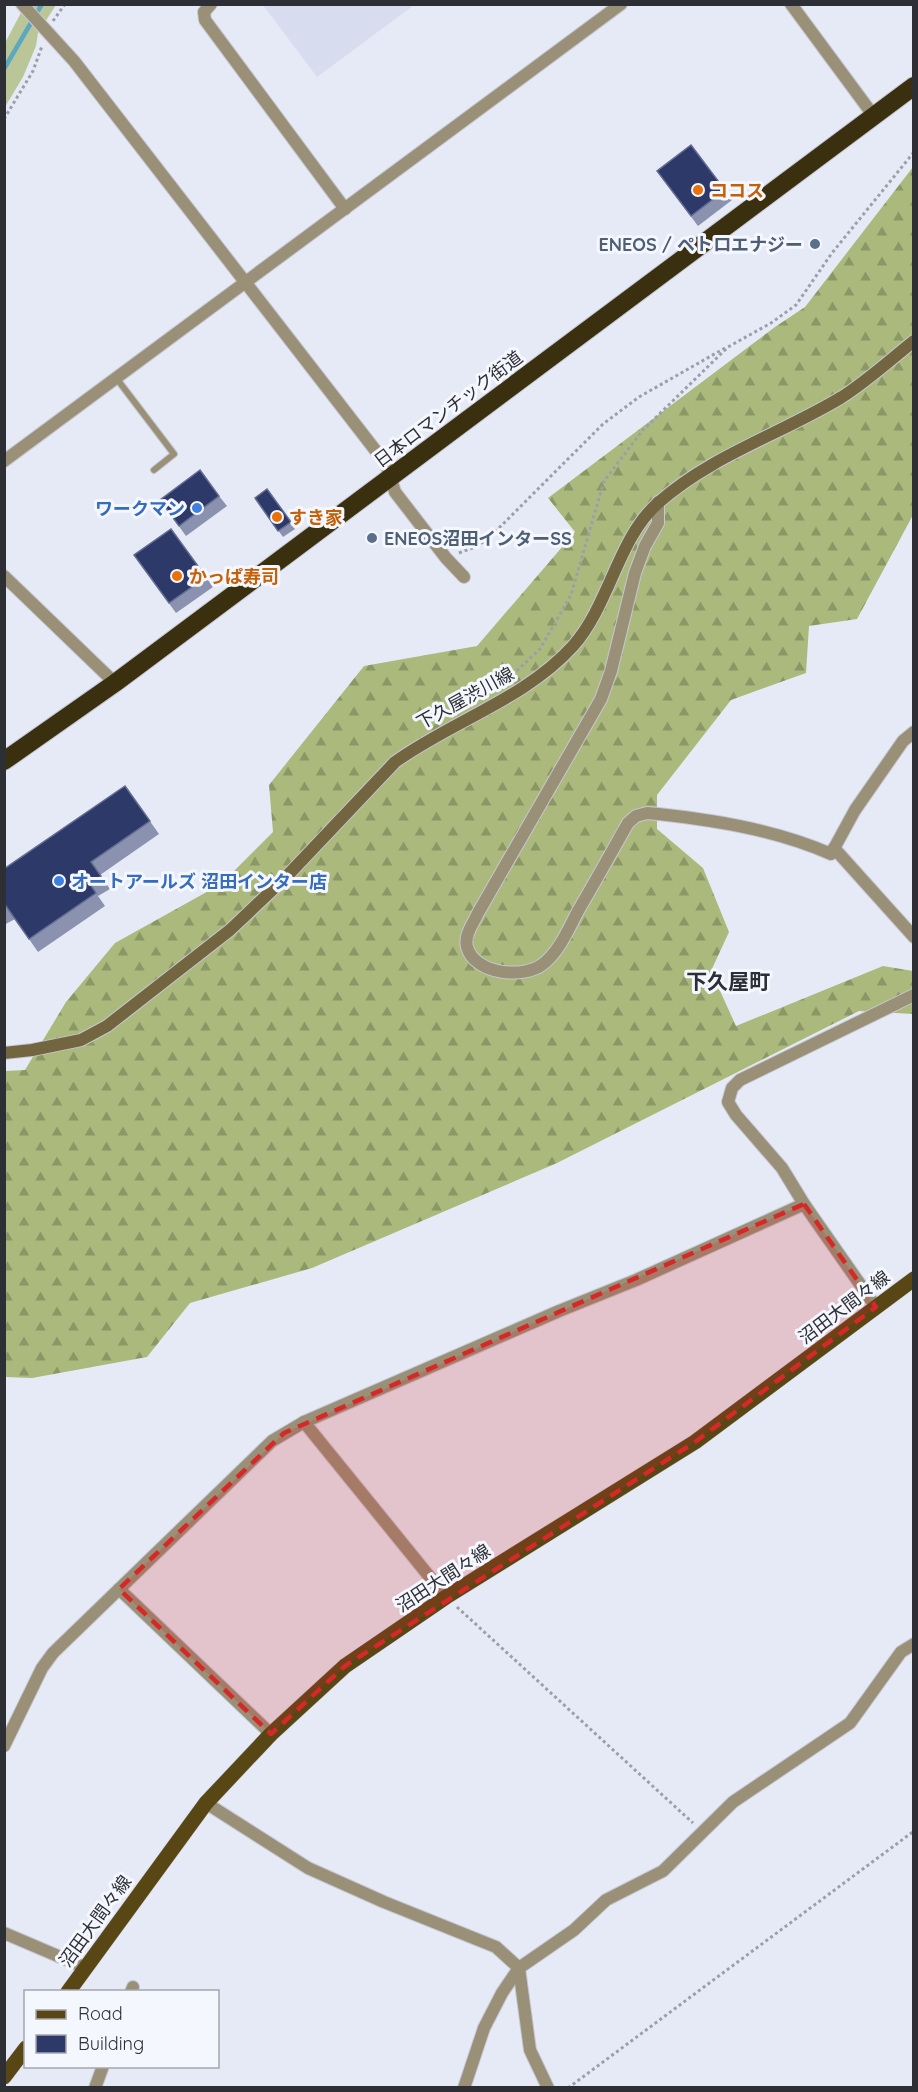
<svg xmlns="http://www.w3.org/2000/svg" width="918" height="2092" font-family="Quicksand,'Noto Sans JP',sans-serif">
<defs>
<pattern id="forest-firs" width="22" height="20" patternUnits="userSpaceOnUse" patternTransform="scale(1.5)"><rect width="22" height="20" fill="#abb97c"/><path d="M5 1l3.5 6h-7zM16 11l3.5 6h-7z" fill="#8c9766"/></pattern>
</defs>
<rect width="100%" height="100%" fill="#e6eaf6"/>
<path fill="#d7ddef" d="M 263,5 L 414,5 L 317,77 Z"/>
<path fill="url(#forest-firs)" d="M 913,167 L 913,515 L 857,619 L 809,626 L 806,673 L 731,700 L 657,795 L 657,829 L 703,868 L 729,932 L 711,971 L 736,1026 L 883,966 L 913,971 L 913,1014 L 859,1011 L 557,1163 L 312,1268 L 190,1303 L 147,1357 L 32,1378 L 5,1377 L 5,1071 L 25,1070 L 66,1002 L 115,943 L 221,884 L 273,832 L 269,785 L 364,666 L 477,646 L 575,532 L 548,498 L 775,327 L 805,307 Z"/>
<path fill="#bbc698" d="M 25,5 L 56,5 L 38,33 L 36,46 L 23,77 L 5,107 L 5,43 Z"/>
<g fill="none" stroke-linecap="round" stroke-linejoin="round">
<path stroke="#5ba8bf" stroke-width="4.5" d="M 4,69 L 42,4"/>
<defs>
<path id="lane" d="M 117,379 L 174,454 L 154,470"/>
<g id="street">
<path d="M 22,4 L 74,61 L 386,464 L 395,492 L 446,558 L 464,577"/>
<path d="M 211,4 L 204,12 L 205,20 L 345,209"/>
<path d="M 791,4 L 873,115"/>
<path d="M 4,461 L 621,4"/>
<path d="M 658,502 L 658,523 L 645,546 L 635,573 L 611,671 L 601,699 L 478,913 C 473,924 464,935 467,947 C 475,975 524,979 543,964 C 559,952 569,928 578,911 C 595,882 611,853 628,823 L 636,816 L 647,813 C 709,819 774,829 831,854 L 855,810 L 903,741 L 914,732"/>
<path d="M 4,576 L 115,683"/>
<path d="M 834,848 L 914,937"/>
<path d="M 876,1307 L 804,1204 L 782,1168 L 736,1115 L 728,1102 L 732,1088 L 740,1080 L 914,995"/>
<path d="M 304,1422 L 446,1597"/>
<path d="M 119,1589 L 271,1734"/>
<path d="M 4,1746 L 42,1668 L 53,1653 L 272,1441 L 304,1422 L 559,1311 L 636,1280 L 804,1204"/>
<path d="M 206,1803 L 308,1868 L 384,1902 L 496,1947 L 519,1968 L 530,2050 L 548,2088"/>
<path d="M 4,1933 L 86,1968"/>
<path d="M 131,1992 L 133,1987"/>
<path d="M 95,2088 L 103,2066"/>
<path d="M 464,2088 L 484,2028 L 502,1993 L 519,1968 L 574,1930 L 606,1900 L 663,1871 L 733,1802 L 850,1723 L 901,1652 L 914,1644"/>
</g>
<path id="secondary" d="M 4,1053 L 32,1050 L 81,1040 L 107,1026 L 230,930 L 287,876 L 395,762 C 452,721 525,699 573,646 C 610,604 618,538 658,503 C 712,455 781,434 842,397 C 867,381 890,360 914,341"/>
<g id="primary">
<path d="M 68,1992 L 206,1803 L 271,1734 L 345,1666 L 446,1597 L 695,1442 L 914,1279"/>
<path d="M 4,2077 L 26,2048"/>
</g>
<path id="highway" d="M 4,761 L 115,683 L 914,86"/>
</defs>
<use href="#lane" stroke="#c5c8d3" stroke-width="8"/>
<use href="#street" stroke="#c5c8d3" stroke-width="14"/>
<use href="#secondary" stroke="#c5c8d3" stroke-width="14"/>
<use href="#primary" stroke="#c5c8d3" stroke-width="16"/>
<use href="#highway" stroke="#c5c8d3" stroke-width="20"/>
<g stroke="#9c9fa8" stroke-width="3" stroke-dasharray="3 3" stroke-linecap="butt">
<path d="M 53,21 L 65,4"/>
<path d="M 4,119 L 33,71 L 42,46"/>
<path d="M 459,553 L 475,547 L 488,539 L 603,424 L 639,397 L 725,348"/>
<path d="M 508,679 L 540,649 L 571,595 L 604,481 L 643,430 L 728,347 L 771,323 L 796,305 L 832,253 L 914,152"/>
<path d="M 457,1607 L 693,1823"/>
<path d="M 568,2088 L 914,1831"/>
</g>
<use href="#lane" stroke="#999077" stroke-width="6"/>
<use href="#street" stroke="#999077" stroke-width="12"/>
<use href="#secondary" stroke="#736540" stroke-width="12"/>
<use href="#primary" stroke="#584714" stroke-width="15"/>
<use href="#highway" stroke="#3a2f0f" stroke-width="18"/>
</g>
<g fill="#8a92af">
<path d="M 657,171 L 725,190 L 732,200 L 698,226 Z"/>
<path d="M 267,489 L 295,529 L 283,537 L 255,498 Z"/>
<path d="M 219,496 L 227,506 L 186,536 L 160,500 Z"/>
<path d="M 171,529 L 213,587 L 176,613 L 134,555 Z"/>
<path d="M 125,786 L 159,834 L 100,875 L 110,889 L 98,896 L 105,906 L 38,952 L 15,919 L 4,925 L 4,869 Z"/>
</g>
<g fill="#2d3968" stroke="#646e93" stroke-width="1.5">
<path d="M 691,145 L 725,190 L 691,216 L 657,171 Z"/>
<path d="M 200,470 L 219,496 L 179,526 L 160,500 Z"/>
<path d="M 267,489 L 291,522 L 278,531 L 255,498 Z"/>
<path d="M 171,529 L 206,577 L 169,603 L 134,555 Z"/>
<path d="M 125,786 L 150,821 L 91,862 L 101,876 L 90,884 L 96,893 L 29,939 L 6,906 L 4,907 L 4,869 Z"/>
</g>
<path fill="#d62828" fill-opacity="0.2" stroke="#d62828" stroke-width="4.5" stroke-dasharray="12 8" stroke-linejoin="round" d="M 804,1204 L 876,1307 L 695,1442 L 345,1666 L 271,1734 L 119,1589 L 284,1433 Z"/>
<g fill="#e8710a" stroke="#f5f7fe" stroke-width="2">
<circle cx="698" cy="190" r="6"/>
<circle cx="277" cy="517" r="6"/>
<circle cx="177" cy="576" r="6"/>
</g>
<g fill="#5c6f8a" stroke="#f5f7fe" stroke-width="2">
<circle cx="815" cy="244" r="6"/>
<circle cx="372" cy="538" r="6"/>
</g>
<g fill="#3f7fe0" stroke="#f5f7fe" stroke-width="2">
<circle cx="197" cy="508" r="6"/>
<circle cx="59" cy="881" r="6"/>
</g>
<g text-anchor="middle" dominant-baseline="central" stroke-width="6" stroke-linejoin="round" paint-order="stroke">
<g font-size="18" font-weight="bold" fill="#c56008" stroke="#f5f7fe" text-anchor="start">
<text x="710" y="190">ココス</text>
<text x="289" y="517">すき家</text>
<text x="189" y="576">かっぱ寿司</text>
</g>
<g font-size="18" font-weight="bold" fill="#4e5e75" stroke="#f5f7fe" text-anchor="end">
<text x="803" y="244">ENEOS / ペトロエナジー</text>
<text x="384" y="538" text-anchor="start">ENEOS沼田インターSS</text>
</g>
<g font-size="18" fill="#2e2f34" stroke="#f5f7fe">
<text transform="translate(448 409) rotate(-37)">日本ロマンチック街道</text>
<text transform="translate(465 698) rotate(-29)">下久屋渋川線</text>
<text transform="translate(844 1307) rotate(-37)">沼田大間々線</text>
<text transform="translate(443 1578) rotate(-33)">沼田大間々線</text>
<text transform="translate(95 1921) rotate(-54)">沼田大間々線</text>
</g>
<g font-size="18" font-weight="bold" fill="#366cbe" stroke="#f5f7fe" text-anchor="end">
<text x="185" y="508">ワークマン</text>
<text x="71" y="881" text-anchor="start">オートアールズ 沼田インター店</text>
</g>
<g font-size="21" font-weight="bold" fill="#2c2f38" stroke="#f5f7fe">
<text x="728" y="981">下久屋町</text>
</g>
</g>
<rect width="918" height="2092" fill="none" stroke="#2e2f34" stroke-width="12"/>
<rect x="24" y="1990" width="195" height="78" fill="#f5f7fe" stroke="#a5a7ad" stroke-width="1.5"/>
<rect x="36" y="2010" width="30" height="9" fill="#584714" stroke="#a5a7ad" stroke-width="1.5"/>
<text x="78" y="2020" font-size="18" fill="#2e2f34">Road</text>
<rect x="36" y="2035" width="30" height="18" fill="#2d3968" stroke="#a5a7ad" stroke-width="1.5"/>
<text x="78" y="2050" font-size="18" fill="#2e2f34">Building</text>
</svg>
